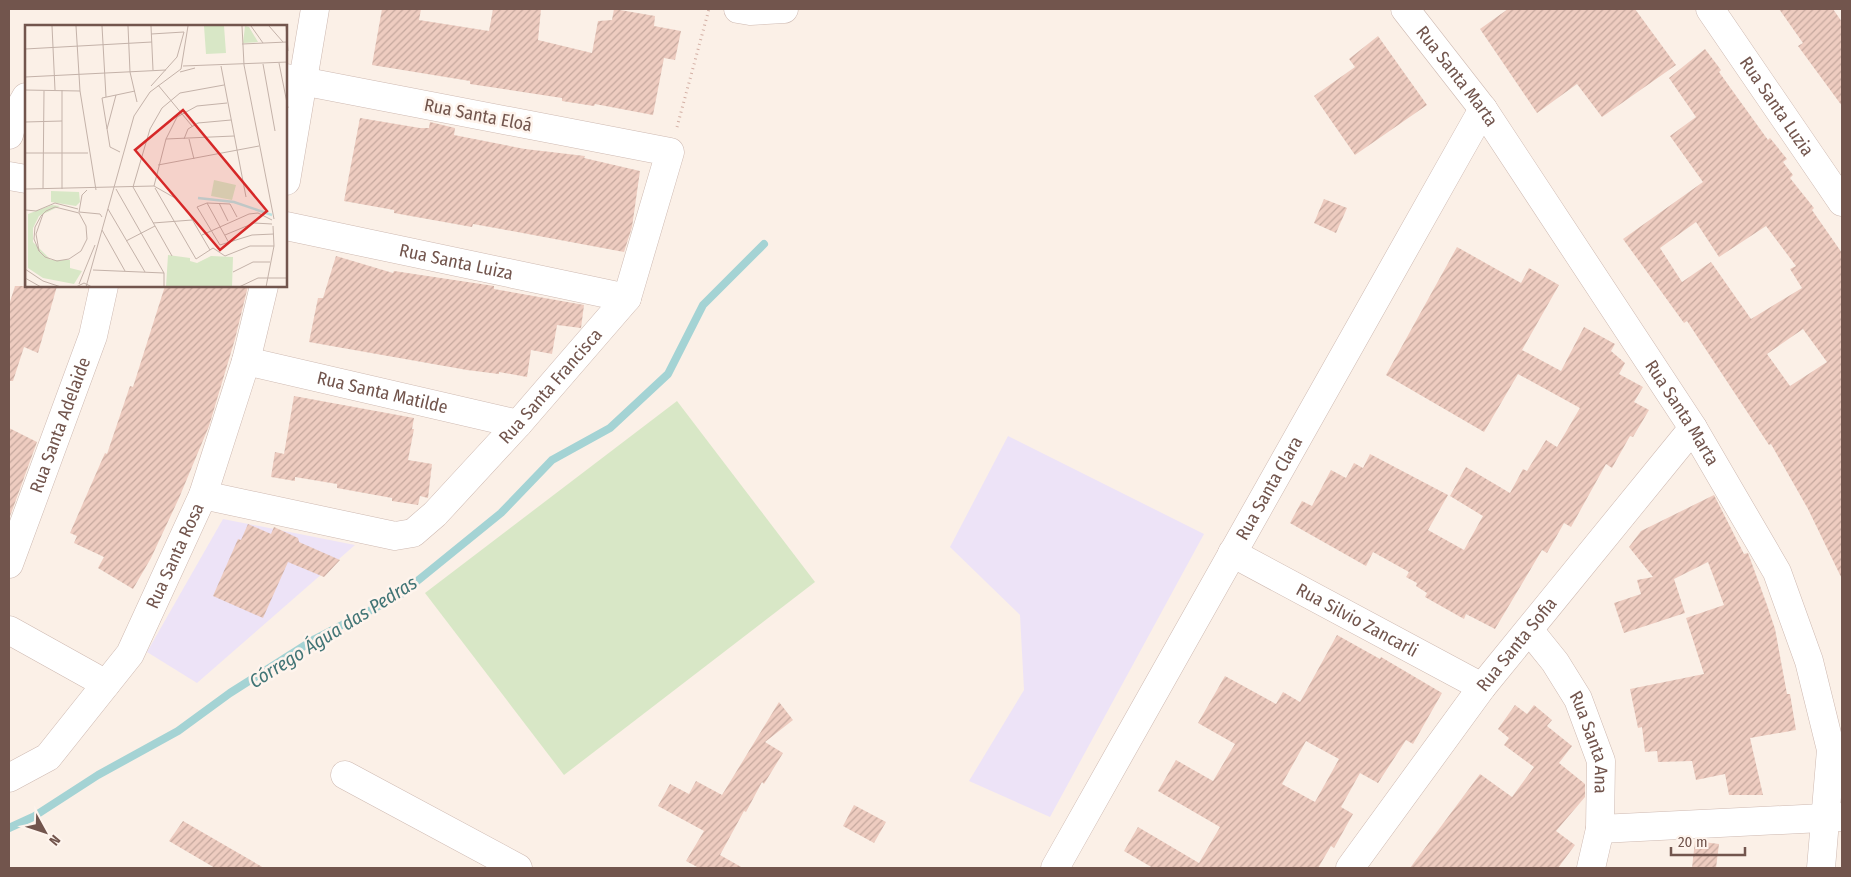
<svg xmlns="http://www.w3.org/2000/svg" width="1851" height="877" font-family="'Fira Sans Condensed',sans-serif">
<defs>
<pattern id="building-hatch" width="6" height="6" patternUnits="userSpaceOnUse" patternTransform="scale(1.25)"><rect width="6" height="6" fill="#eeccc0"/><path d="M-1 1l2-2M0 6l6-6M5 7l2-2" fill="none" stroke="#c5a89e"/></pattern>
</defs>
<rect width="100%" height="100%" fill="#fbf0e7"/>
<g fill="#ede3f7">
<path d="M 1008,436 L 1204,534 L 1050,817 L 969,781 L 1024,690 L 1020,615 L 950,547 Z"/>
<path d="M 223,519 L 355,545 L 197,683 L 147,652 Z"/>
</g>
<path fill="#d8e7c6" d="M 677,401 L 815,582 L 564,775 L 425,593 Z"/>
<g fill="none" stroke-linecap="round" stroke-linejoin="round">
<path stroke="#a4d3d4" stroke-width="8" d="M 9,828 L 33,817 L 98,775 L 178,731 L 230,693 L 315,639 L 400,595 L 501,513 L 552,460 L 610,428 L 668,374 L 703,305 L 764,244"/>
</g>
<g fill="url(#building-hatch)" fill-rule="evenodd">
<path d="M 382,9 L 421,9 L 419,20 L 489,31 L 493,9 L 541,9 L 538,40 L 592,53 L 598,21 L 612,20 L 614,9 L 655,16 L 654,26 L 681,31 L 675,60 L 664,58 L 653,115 L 595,104 L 594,106 L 562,101 L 562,98 L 470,84 L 470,81 L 372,65 Z"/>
<path d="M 1508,9 L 1635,9 L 1676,65 L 1602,117 L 1577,84 L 1537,113 L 1480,29 Z"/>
<path d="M 1779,9 L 1833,9 L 1842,22 L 1842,106 L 1798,46 L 1803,43 Z"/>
<path d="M 1378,36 L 1427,105 L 1355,155 L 1314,96 L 1355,67 L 1349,59 Z"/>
<path d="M 1705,49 L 1721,70 L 1719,72 L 1768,140 L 1770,138 L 1787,159 L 1783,162 L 1793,175 L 1790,178 L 1814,208 L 1812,210 L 1842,253 L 1842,579 L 1808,509 L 1771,444 L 1769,445 L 1687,321 L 1684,323 L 1623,239 L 1703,182 L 1670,136 L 1696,117 L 1669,78 ZM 1696,222 L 1719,257 L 1766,226 L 1796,266 L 1790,269 L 1802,288 L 1751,319 L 1711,262 L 1682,282 L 1660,248 ZM 1803,329 L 1827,362 L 1790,386 L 1767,354 Z"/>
<path d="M 360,118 L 420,128 L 429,128 L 430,122 L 455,128 L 454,135 L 525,149 L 585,156 L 584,158 L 640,171 L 632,227 L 624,252 L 501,229 L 473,224 L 472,227 L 394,213 L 394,210 L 344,201 Z"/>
<path d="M 1324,199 L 1347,208 L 1336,233 L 1314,223 Z"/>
<path d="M 1457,247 L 1521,283 L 1529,268 L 1559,285 L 1522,350 L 1561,371 L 1584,327 L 1615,344 L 1611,351 L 1625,363 L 1619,374 L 1643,387 L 1634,402 L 1649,410 L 1633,437 L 1630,436 L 1612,468 L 1606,464 L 1571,527 L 1564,523 L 1547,553 L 1542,550 L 1495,629 L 1466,614 L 1464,619 L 1425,597 L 1427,593 L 1416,586 L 1417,583 L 1406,577 L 1409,572 L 1373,552 L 1366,566 L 1290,523 L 1302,501 L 1312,506 L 1331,470 L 1346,478 L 1354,463 L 1363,468 L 1370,454 L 1448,495 L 1428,530 L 1464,550 L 1483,516 L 1450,496 L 1466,467 L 1510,493 L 1523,469 L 1527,471 L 1546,440 L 1557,447 L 1580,408 L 1518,374 L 1484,432 L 1386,375 Z"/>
<path d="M 336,256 L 393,273 L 394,271 L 494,286 L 494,289 L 584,305 L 581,328 L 557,325 L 552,354 L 531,350 L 527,377 L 499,372 L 499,374 L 467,370 L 309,342 L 318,298 L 323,298 Z"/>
<path d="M 15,286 L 57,286 L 38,353 L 24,347 L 13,381 L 9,381 L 9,305 Z"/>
<path d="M 165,286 L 248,286 L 235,339 L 209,426 L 179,498 L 151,558 L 133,589 L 98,568 L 104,557 L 74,543 L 77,536 L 70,533 L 105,453 L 107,454 L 130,386 L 133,387 Z"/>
<path d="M 294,396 L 414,418 L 412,429 L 414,429 L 408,460 L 432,464 L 428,498 L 420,496 L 418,505 L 392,501 L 392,498 L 337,488 L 337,484 L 295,477 L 295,481 L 271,477 L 275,452 L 284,454 Z"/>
<path d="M 9,428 L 37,442 L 9,519 Z"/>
<path d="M 1714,495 L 1744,554 L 1748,553 L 1767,605 L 1775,629 L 1787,694 L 1790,694 L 1796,730 L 1750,738 L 1763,795 L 1729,795 L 1725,774 L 1696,780 L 1692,761 L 1658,762 L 1657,751 L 1645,752 L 1642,727 L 1638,728 L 1630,689 L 1704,674 L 1686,618 L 1724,605 L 1708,562 L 1674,579 L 1685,613 L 1624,633 L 1614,603 L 1641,594 L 1637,580 L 1653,577 L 1629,547 L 1641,531 Z"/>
<path d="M 248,524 L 271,534 L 274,527 L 298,538 L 299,542 L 340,560 L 324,577 L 288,562 L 263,618 L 213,596 L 238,539 L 241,540 Z"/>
<path d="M 1337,635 L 1380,659 L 1381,657 L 1442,693 L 1413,744 L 1406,740 L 1378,783 L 1360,773 L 1341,807 L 1353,814 L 1334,848 L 1331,846 L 1318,868 L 1153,868 L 1124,851 L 1138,827 L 1199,863 L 1220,827 L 1158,791 L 1176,760 L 1213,781 L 1235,744 L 1198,723 L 1225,676 L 1276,704 L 1283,692 L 1300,702 ZM 1306,741 L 1339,759 L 1315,802 L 1282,784 Z"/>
<path d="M 779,702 L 793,720 L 765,742 L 783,753 L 764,784 L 762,782 L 746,812 L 744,811 L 720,855 L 743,868 L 699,868 L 686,861 L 704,831 L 658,806 L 670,784 L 689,794 L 696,781 L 722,795 Z"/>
<path d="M 1515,705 L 1527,714 L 1534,705 L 1552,720 L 1547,726 L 1572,746 L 1559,763 L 1585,784 L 1585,797 L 1556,831 L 1575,845 L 1558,868 L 1410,868 L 1480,774 L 1512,797 L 1534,767 L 1504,745 L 1509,738 L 1498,729 Z"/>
<path d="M 854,805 L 886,822 L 874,843 L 843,826 Z"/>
<path d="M 183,821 L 264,868 L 215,868 L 169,841 Z"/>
<path d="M 1695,841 L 1719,844 L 1716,868 L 1692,868 Z"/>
</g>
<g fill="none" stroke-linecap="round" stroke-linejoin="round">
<defs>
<g id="minor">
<path d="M 738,9 L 750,11 L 784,9"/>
<path id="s1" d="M 1405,9 L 1483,109 L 1693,428 L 1777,572 L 1809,661 L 1831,750 L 1821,868"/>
<path id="s2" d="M 1710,9 L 1842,202"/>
<path d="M 9,135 L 13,120 L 26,97"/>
<path d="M 9,176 L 26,179"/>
<path d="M 286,181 L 315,9"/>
<path id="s3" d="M 286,226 L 627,298"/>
<path id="s4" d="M 246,361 L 518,424"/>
<path id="s5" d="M 203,495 L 395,536 L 413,533 L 435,514 L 518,424 L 627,298 L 670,152 L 286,78"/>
<path id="s6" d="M 1232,553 L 1482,687"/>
<path id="s7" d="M 9,564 L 93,336 L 104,286"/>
<path d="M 9,630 L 106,684"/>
<path id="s8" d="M 1530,631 L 1555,662 L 1578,699 L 1601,761 L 1600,829 L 1591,868"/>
<path d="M 345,775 L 518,868"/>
<path id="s9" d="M 9,778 L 48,757 L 130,654 L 203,495 L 246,361 L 264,286"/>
<path d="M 1600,829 L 1842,817"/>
<path id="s10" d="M 1055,868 L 1483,109"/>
<path id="s11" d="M 1350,868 L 1482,687 L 1693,428"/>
</g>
</defs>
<use href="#minor" stroke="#ceb9b1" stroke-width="29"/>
<path stroke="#d3afa4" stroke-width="3" stroke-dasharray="1 4" stroke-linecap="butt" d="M 677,127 L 709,9"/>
<use href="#minor" stroke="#fff" stroke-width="28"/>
</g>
<g text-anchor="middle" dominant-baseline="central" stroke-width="5" stroke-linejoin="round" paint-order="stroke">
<g font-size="18" fill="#72554d" stroke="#fef4ed">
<text stroke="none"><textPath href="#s1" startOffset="85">Rua Santa Marta</textPath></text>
<text stroke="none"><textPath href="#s2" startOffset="118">Rua Santa Luzia</textPath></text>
<text transform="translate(478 115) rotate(11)">Rua Santa Eloá</text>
<text stroke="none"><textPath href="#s3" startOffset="174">Rua Santa Luiza</textPath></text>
<text stroke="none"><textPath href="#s5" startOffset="416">Rua Santa Francisca</textPath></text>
<text stroke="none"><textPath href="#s4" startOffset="140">Rua Santa Matilde</textPath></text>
<text stroke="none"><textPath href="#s1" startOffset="490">Rua Santa Marta</textPath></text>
<text stroke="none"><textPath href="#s7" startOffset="148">Rua Santa Adelaide</textPath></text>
<text stroke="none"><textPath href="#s10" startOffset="436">Rua Santa Clara</textPath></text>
<text stroke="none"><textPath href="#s9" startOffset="284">Rua Santa Rosa</textPath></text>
<text stroke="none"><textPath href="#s6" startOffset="142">Rua Silvio Zancarli</textPath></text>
<text stroke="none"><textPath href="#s11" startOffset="279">Rua Santa Sofia</textPath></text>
<text stroke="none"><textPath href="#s8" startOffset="129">Rua Santa Ana</textPath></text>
</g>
<g font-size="19" font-style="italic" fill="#427576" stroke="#fef4ed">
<text transform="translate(333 632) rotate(-32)">Córrego Água das Pedras</text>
</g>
</g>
<g transform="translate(25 25)">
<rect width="262" height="262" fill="#fbf0e7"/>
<path d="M 26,166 L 54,167 L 55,177 L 51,181 L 26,177 Z" fill="#d8e7c6"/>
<path d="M 143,230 L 165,233 L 165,236 L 172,238 L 186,231 L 208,232 L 207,262 L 141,262 Z" fill="#d8e7c6"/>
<path d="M 179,1 L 199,1 L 201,28 L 181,29 ZM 220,1 L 224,2 L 233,17 L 218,18 ZM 189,155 L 211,160 L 207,175 L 186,171 ZM 27,180 L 35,181 L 14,191 L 8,203 L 8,217 L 26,235 L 45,235 L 45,243 L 57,246 L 49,259 L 18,253 L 3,243 L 3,189 Z" fill="#d8e7c6"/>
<path fill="none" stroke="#bde3e2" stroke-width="2.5" d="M 173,173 L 209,177 L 247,190"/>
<path fill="none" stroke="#c4b2a9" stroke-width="1" d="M 27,1 L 30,65M 51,1 L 55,66 L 71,165M 77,1 L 81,72M 103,1 L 105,47 L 112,77M 126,1 L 128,45M 217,1 L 219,40 L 249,194M 226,1 L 238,18M 244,1 L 258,17M 261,1 L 263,26M 126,9 L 159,7M 217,19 L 262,17M 0,24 L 127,17M 254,38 L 263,83M 238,39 L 250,106M 158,41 L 263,37M 196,41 L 221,172M 155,47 L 170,43M 0,52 L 141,45M 0,58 L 1,262M 133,60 L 167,101M 126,61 L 152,32 L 159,7M 0,65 L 55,66M 37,65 L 37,164M 0,97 L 37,96M 82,104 L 91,70M 141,114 L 209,111M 159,114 L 163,104 L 173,98 L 206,95M 164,114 L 169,134M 95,127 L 85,122 L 77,73 L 110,66M 0,128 L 63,128M 133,140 L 234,121M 129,161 L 141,114 L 152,92 L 172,81 L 202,78M 130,163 L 171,234 L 188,223 L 200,231 L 225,221 L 249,221M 1,164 L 129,161 L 150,173 L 161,184 L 185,225M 18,164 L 19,66M 91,164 L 139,248 L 139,262M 62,165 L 57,170 L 54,187 L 75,189 L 77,192M 182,178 L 204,218M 194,178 L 203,196M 83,184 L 120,247M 1,185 L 11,186 L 30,178 L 53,184M 212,192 L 205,179 L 182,178 L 172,182 L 195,220 L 227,210 L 249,209M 128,198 L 167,195M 77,205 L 100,246M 177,210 L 224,189 L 233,188 L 247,195M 200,210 L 229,198 L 247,199M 101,216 L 130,201M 14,226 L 9,214 L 10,202 L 16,191 L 21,186 L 30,182 L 54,188 L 61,201 L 62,214 L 56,226 L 44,234 L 32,236 L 20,232 L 14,226 L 11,209 L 18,189M 147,231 L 108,162 L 125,104 L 137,83 L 155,68 L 199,60M 0,244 L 18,256 L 36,262M 68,245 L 139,248M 208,247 L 228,237 L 245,237M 0,253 L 16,262M 54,259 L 70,220M 51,262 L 59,258 L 67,262M 61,262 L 109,91 L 125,67 L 156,44 L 163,1M 214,262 L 233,253 L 263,253M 241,262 L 249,221 L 248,201"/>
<path fill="#d62828" fill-opacity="0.15" stroke="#d62828" stroke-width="2.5" d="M 158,85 L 242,186 L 195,225 L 110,125 Z"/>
<rect width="262" height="262" fill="none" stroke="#72554d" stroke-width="2.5"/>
</g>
<rect width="1851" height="877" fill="none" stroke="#72554d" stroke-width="20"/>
<g transform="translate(45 832) rotate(130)" stroke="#fef4ed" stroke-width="4" paint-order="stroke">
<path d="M0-4L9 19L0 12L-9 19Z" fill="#72554d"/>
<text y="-8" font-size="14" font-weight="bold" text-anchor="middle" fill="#72554d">N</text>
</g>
<path d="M1671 847v8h74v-8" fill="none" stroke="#72554d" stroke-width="2.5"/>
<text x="1678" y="847" font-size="15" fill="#72554d" stroke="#fef4ed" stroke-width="4" paint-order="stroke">20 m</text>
</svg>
